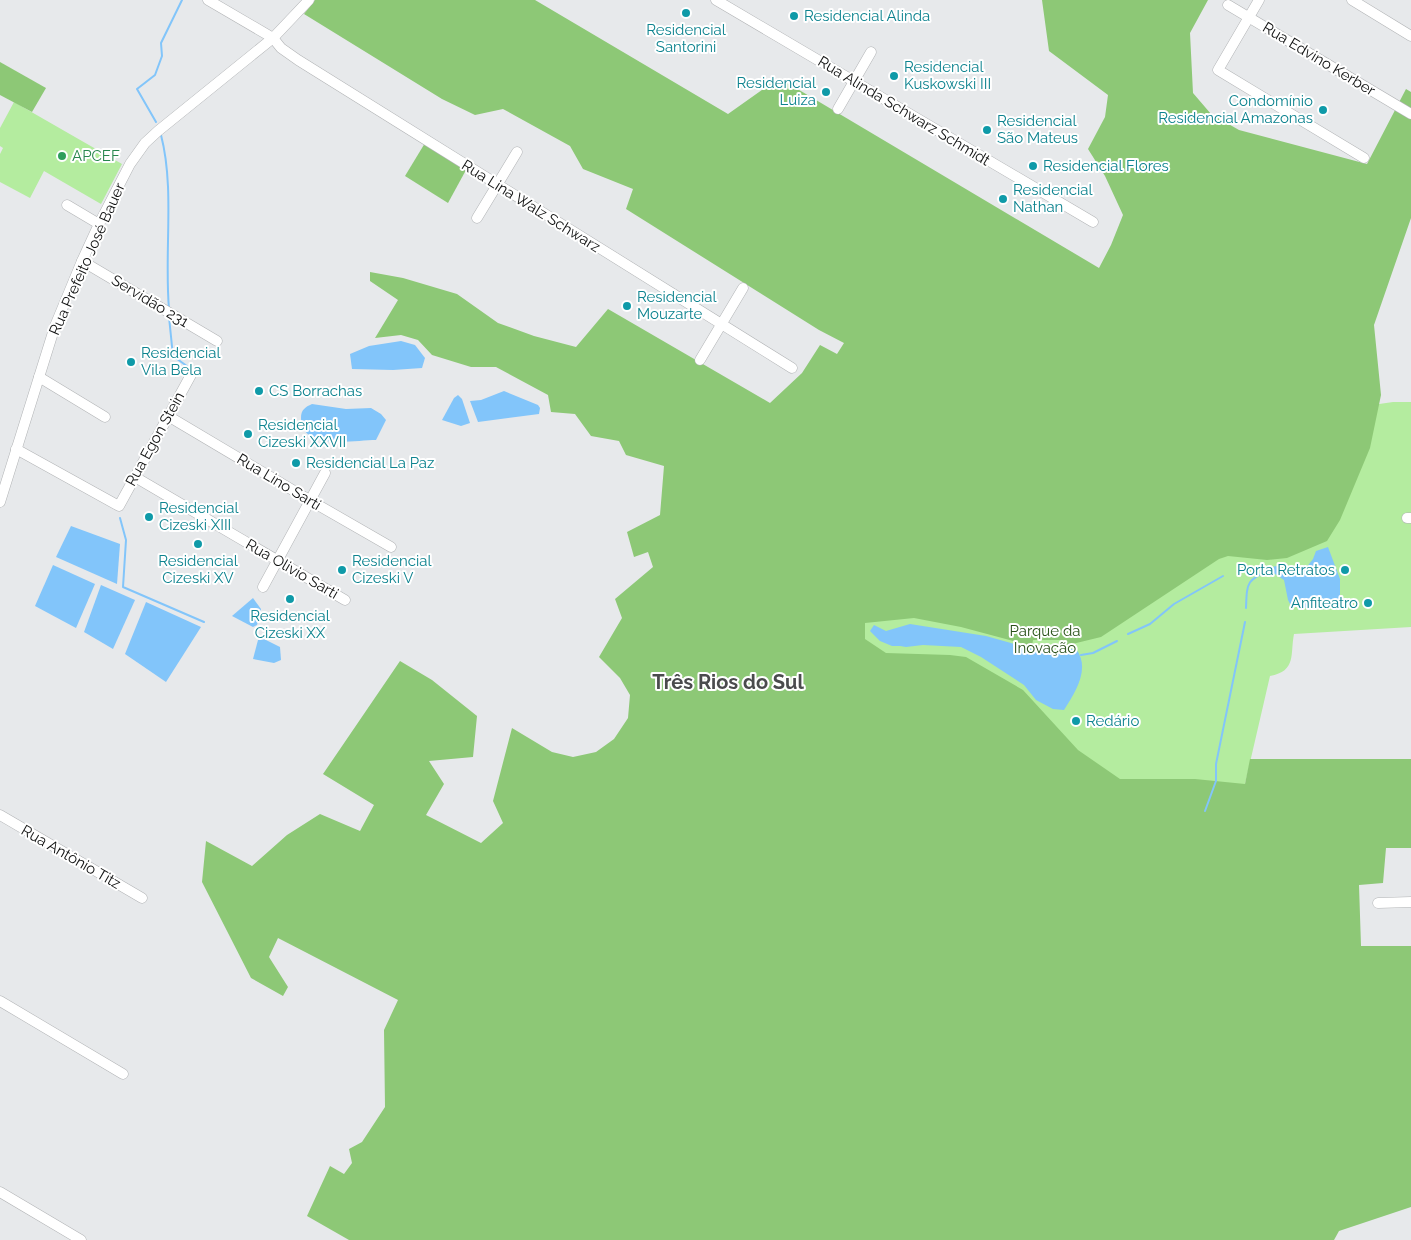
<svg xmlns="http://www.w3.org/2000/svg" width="1411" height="1240" font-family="Raleway,sans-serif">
<rect width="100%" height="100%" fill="#e7e9eb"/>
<g fill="#b4ec9f">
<path d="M 14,102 L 122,164 L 101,204 L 44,171 L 30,198 L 0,182 L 0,154 L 3,148 L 0,146 L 0,128 Z"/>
<path d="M 1393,402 L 1411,402 L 1411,627 L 1294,634 C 1290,654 1297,671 1270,676 L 1245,784 L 1124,861 L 646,656 L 1338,410 Z"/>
</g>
<g fill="#8dc876">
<path d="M 315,0 L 535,0 L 728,114 L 779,78 L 1099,268 L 1111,245 L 1123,215 L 1105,176 L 1088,149 L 1105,117 L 1108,95 L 1049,51 L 1042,0 L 1208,0 L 1190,33 L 1193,93 L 1211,114 L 1239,130 L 1367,164 L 1406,89 L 1411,92 L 1411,218 L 1374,325 L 1381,395 L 1370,448 L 1340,520 L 1327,541 L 1287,558 L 1267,560 L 1228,556 L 1219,559 L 1101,637 L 1064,646 L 1064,640 L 1033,640 L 1032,646 L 961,627 L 914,618 L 865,623 L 865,639 L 886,653 L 950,655 L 966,657 L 1023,690 L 1078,750 L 1120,779 L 1195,779 L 1245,784 L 1250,759 L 1411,759 L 1411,848 L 1386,848 L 1383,883 L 1359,885 L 1361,946 L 1411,946 L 1411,1207 L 1339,1231 L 1334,1240 L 349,1240 L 307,1216 L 330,1166 L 344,1174 L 352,1163 L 349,1149 L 362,1142 L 385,1107 L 384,1030 L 398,1000 L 278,938 L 269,957 L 288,987 L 283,996 L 251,978 L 202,882 L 206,841 L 252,866 L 287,835 L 320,814 L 360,831 L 374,805 L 323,774 L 400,661 L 432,680 L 477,716 L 473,757 L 429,761 L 444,784 L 426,815 L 481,843 L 503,823 L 493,801 L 512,728 L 552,752 L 573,757 L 596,752 L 614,739 L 628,718 L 630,695 L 620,678 L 599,657 L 622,618 L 615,599 L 653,567 L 648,552 L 634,557 L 627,532 L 660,515 L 664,466 L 626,455 L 619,441 L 591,436 L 575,414 L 551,412 L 548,395 L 496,367 L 471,367 L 432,355 L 418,340 L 401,335 L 375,338 L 398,300 L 370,281 L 370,272 L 403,278 L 457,294 L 498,323 L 534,336 L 576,347 L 608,309 L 770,403 L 802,373 L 820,345 L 837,354 L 844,343 L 819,330 L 626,209 L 633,189 L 583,169 L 570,146 L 503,109 L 475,115 L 442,99 L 304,14 Z"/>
<path d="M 0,62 L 46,88 L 32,112 L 0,95 Z"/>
<path d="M 425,143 L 466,170 L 448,203 L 405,176 Z"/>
</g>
<g fill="#82c5fa">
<path d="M 401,341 L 415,345 L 425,358 L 422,368 L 393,370 L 352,369 L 350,354 L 369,346 Z"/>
<path d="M 504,391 L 538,405 L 540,408 L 539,414 L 478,422 L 470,401 L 481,400 Z"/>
<path d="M 458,395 L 462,399 L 470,423 L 461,426 L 442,420 L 454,398 Z"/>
<path d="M 312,404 L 346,409 L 371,408 L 381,414 L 386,420 L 376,440 C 353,440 301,451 301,418 C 301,410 305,407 312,404 Z"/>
<path d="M 71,526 L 120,544 L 117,584 L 56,557 Z"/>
<path d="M 1328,547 L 1340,579 L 1340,602 L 1333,607 L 1301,608 L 1290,604 L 1288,600 L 1284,580 L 1272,572 L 1271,569 L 1275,566 L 1292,570 L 1306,568 L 1313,559 L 1316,551 Z"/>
<path d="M 53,565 L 95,584 L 76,628 L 35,606 Z"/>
<path d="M 101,585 L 135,600 L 113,649 L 84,632 Z"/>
<path d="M 253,598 L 261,609 L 257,625 L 253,627 L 232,616 Z"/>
<path d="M 146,602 L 201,627 L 166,682 L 125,654 Z"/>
<path d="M 910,624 L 986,636 L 1039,651 L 1062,651 L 1070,649 L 1076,649 C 1091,668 1075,693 1064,710 L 1053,709 L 1036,700 L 1024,685 L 981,657 L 961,647 L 923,645 L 906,647 L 900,646 L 892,646 L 880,641 L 870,631 L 874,625 L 886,631 Z"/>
<path d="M 264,639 L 280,647 L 281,660 L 274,663 L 253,659 L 258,640 Z"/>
</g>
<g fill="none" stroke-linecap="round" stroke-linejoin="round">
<g stroke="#82c5fa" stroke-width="2">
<path d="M 156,122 L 137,89 L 155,75 L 162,56 L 161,43 L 182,0"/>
<path d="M 161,135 C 175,189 164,252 169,309"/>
<path d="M 169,317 L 173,356 L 191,369"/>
<path d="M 120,518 L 126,540 L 123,587 L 204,622"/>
<path d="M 1246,608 C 1247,583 1246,580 1271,569"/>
<path d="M 1128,634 L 1150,624 L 1174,604 L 1223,576"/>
<path d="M 1081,655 L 1093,653 L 1117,641"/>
<path d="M 1205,811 L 1216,781 L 1216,764 L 1245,622"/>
</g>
<defs>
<g id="minor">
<path d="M 208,0 L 273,38 L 281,48 L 298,60 L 792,368"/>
<path d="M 716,0 L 1093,222"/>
<path d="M 1259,0 L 1218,70 L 1364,158"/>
<path d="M 1352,0 L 1411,36"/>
<path d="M 1228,5 L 1411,114"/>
<path d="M 838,109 L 871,52"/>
<path d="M 67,205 L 99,224"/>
<path d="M 477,218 L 517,152"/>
<path d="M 82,261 L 217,341"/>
<path d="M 700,360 L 743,288"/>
<path d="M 39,377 L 105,417"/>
<path d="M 168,416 L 311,501 L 391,547"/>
<path d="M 16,449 L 119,506 L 192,373"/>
<path d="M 135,477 L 345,600"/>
<path d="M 0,502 L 55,326 L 82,261 L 99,224 L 130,164 L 145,143 L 158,131 L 273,38 L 309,0"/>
<path d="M 1407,518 L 1411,518"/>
<path d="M 263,587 L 325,473"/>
<path d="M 0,815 L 142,898"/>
<path d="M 1378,903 L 1411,902"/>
<path d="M 0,1001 L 123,1074"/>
<path d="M 0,1192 L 81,1240"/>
</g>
</defs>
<use href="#minor" stroke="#b2b4b6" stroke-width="11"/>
<use href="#minor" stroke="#fff" stroke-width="10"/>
</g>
<g fill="#0f9aa8" stroke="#fff" stroke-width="2">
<circle cx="686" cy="13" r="5"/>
<circle cx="794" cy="16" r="5"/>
<circle cx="894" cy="76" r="5"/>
<circle cx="826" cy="92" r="5"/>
<circle cx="1323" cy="110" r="5"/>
<circle cx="987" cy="130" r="5"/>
<circle cx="1033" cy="166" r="5"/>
<circle cx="1003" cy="199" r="5"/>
<circle cx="627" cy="306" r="5"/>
<circle cx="131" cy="362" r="5"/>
<circle cx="259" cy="391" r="5"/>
<circle cx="248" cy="434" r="5"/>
<circle cx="296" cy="463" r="5"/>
<circle cx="149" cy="517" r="5"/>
<circle cx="198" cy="544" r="5"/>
<circle cx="342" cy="570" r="5"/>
<circle cx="1345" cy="570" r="5"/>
<circle cx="290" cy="599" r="5"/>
<circle cx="1368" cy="603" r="5"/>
<circle cx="1076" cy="721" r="5"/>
</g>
<circle fill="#2e9e5b" stroke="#fff" stroke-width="2" cx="62" cy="156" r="5"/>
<g text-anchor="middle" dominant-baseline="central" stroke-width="4" stroke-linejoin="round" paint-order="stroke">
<g font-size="15" fill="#0d838f" stroke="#fff" text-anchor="start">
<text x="804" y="16">Residencial Alinda</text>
<text x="686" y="30" text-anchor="middle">Residencial<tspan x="686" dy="17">Santorini</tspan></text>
<text x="904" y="67">Residencial<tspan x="904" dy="17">Kuskowski III</tspan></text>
<text x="816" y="83" text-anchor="end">Residencial<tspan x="816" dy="17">Luiza</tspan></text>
<text x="1313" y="101" text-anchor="end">Condomínio<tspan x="1313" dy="17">Residencial Amazonas</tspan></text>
<text x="997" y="121">Residencial<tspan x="997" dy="17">São Mateus</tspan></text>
<text x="1043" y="166">Residencial Flores</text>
<text x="1013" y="190">Residencial<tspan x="1013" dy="17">Nathan</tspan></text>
<text x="637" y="297">Residencial<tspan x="637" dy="17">Mouzarte</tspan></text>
<text x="141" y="353">Residencial<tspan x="141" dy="17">Vila Bela</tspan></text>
<text x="269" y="391">CS Borrachas</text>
<text x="258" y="425">Residencial<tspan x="258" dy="17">Cizeski XXVII</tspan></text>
<text x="306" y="463">Residencial La Paz</text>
<text x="159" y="508">Residencial<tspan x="159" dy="17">Cizeski XIII</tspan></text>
<text x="198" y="561" text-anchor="middle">Residencial<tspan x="198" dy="17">Cizeski XV</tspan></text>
<text x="352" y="561">Residencial<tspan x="352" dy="17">Cizeski V</tspan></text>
<text x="1335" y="570" text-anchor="end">Porta Retratos</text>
<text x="1358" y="603" text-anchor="end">Anfiteatro</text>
<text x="290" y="616" text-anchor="middle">Residencial<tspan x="290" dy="17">Cizeski XX</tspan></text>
<text x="1086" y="721">Redário</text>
</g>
<g font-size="15" fill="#101111" stroke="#fff">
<text transform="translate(1319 59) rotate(31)">Rua Edvino Kerber</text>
<text transform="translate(904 111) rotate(31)">Rua Alinda Schwarz Schmidt</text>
<text transform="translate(531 206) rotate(32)">Rua Lina Walz Schwarz</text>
<text transform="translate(87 259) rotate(-66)">Rua Prefeito José Bauer</text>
<text transform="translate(150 301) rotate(31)">Servidão 231</text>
<text transform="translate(155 439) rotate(-61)">Rua Egon Stein</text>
<text transform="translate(279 482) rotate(31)">Rua Lino Sarti</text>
<text transform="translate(292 569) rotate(30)">Rua Olivio Sarti</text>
<text transform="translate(71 857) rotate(30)">Rua Antônio Titz</text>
</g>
<g font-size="15" fill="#27864d" stroke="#fff" text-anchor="start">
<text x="72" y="156">APCEF</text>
</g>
<g font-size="15" fill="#295019" stroke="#fff">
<text x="1045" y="631">Parque da<tspan x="1045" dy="17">Inovação</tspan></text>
</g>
<g font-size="20" font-weight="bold" fill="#4a4b4d" stroke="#fff">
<text x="728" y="682">Três Rios do Sul</text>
</g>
</g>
</svg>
